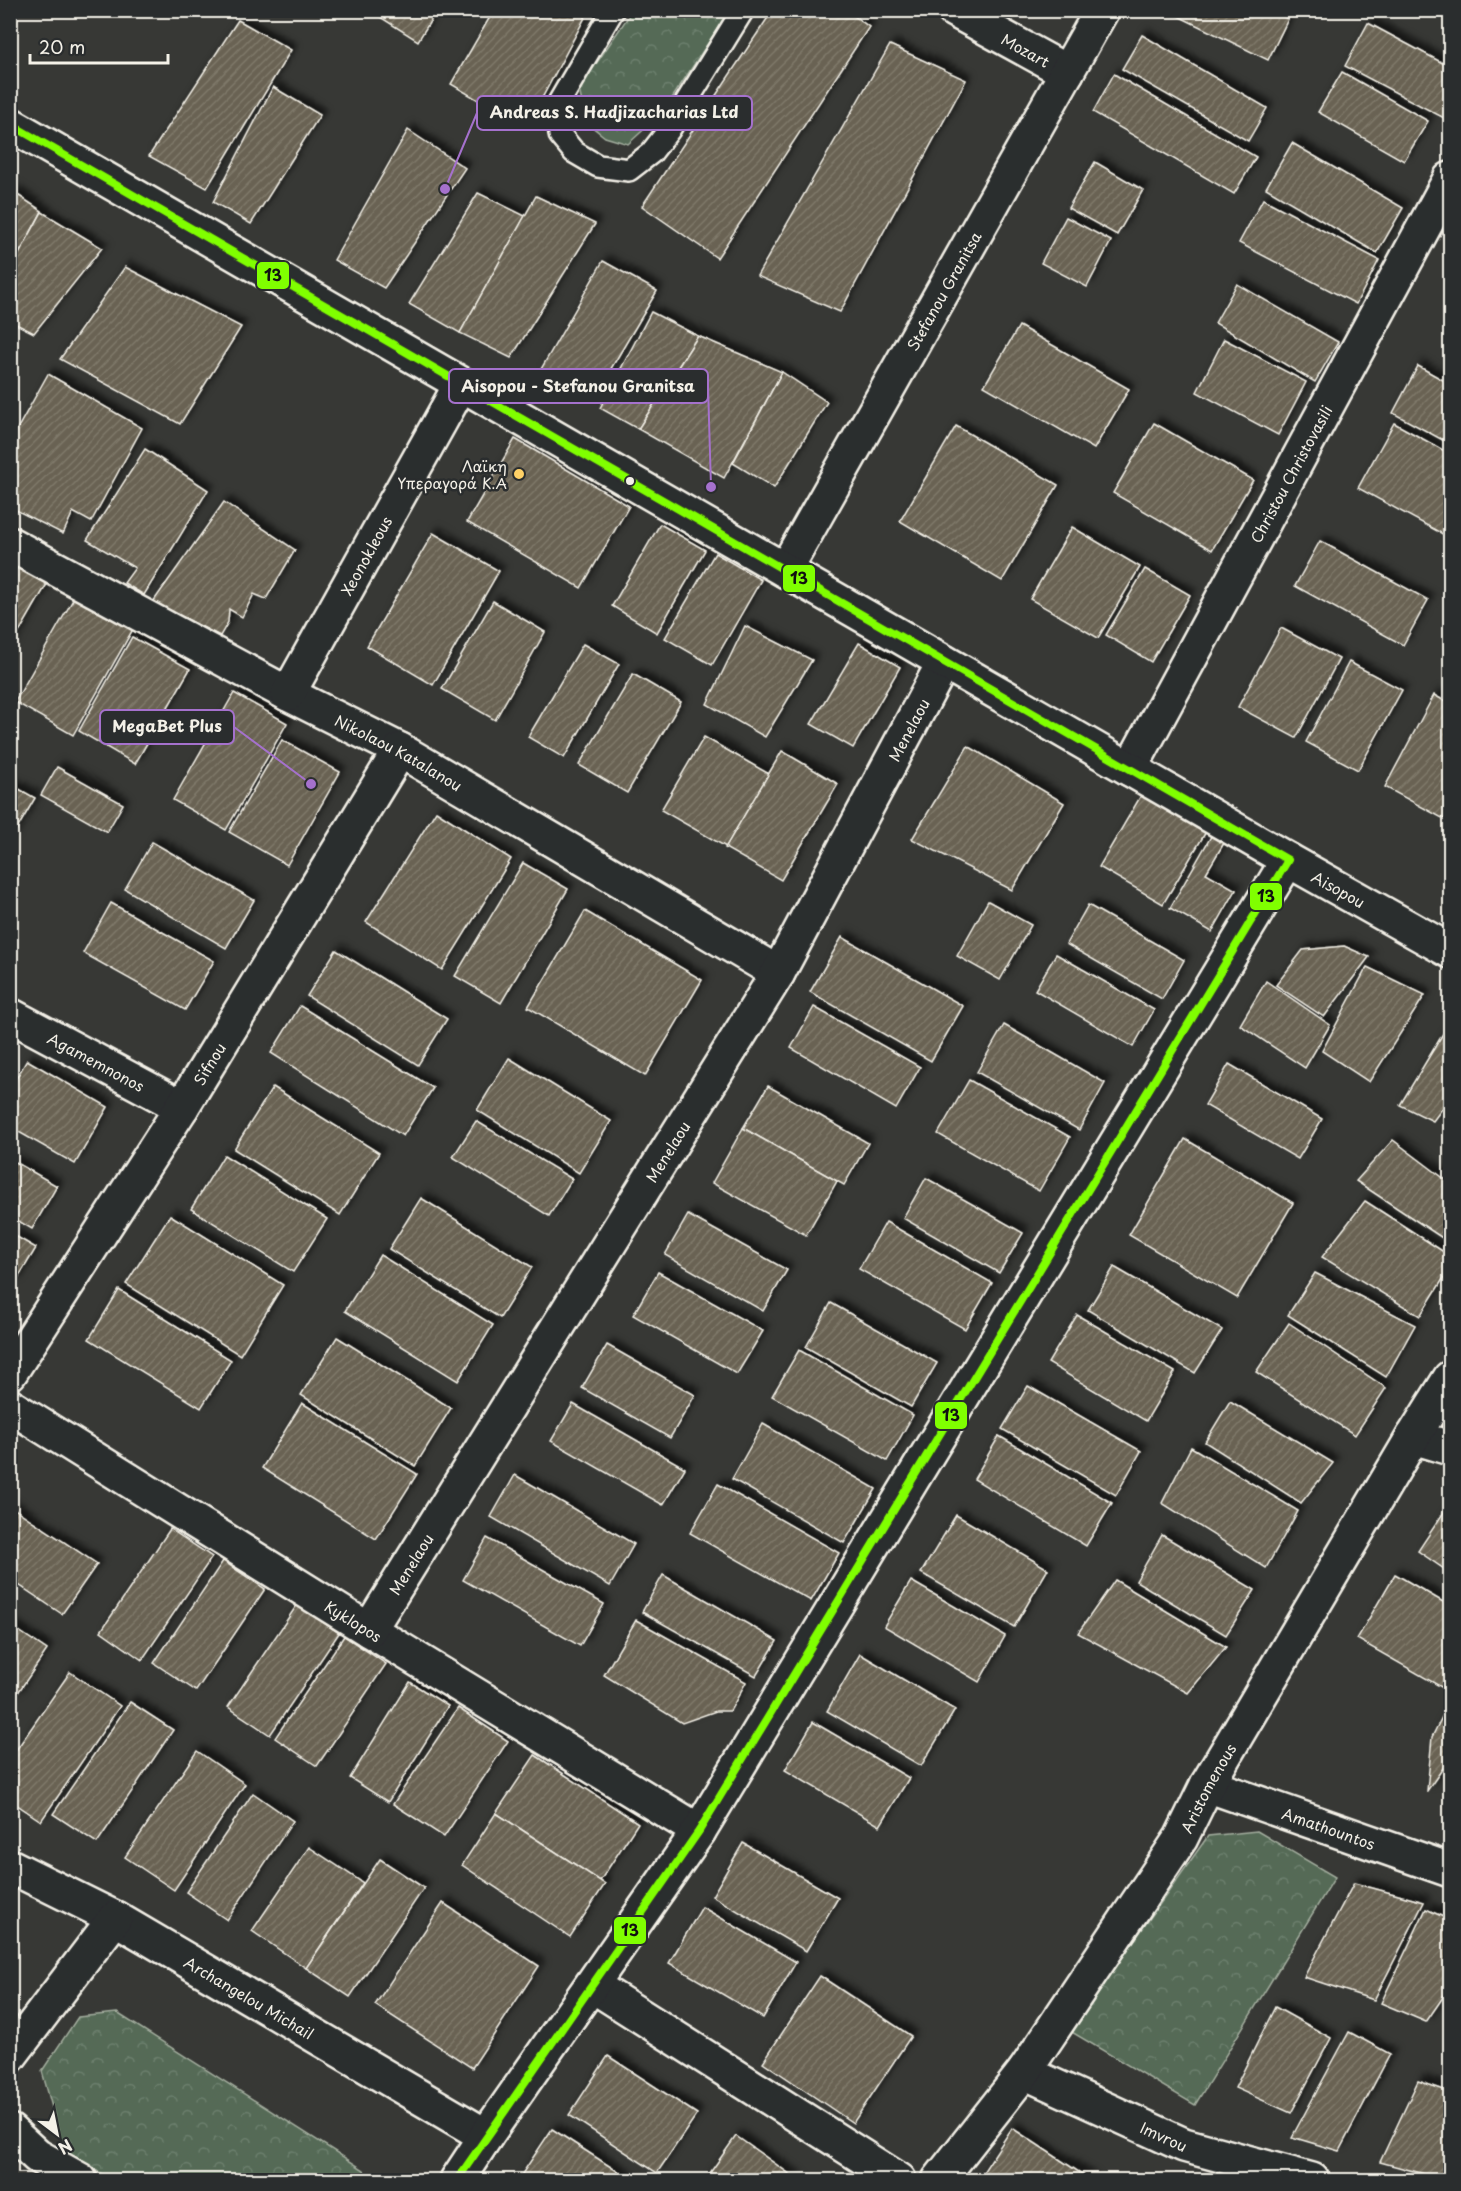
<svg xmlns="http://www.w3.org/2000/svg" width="1461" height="2191" font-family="'Playpen Sans',sans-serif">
<defs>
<pattern id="park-crowns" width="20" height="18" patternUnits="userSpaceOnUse" patternTransform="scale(1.5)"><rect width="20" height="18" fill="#546a56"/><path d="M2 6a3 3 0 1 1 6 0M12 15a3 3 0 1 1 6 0" fill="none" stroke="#6d806e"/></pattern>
<pattern id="building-hatch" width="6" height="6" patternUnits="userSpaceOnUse" patternTransform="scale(1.5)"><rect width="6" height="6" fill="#696252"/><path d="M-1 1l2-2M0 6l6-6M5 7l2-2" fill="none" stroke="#7f796b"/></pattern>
<filter id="shadow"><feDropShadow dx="5.5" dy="-5.5" stdDeviation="3" flood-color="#0009"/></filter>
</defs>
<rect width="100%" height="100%" fill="#373835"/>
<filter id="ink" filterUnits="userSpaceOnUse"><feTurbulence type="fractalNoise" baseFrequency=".0167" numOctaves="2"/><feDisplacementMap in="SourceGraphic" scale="12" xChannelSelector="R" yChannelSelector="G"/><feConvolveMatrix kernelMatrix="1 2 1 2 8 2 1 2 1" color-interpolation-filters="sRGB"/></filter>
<g filter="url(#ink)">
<g fill="url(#park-crowns)" stroke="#a4ae9f" stroke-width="1.5">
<path d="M 632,11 L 729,11 L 663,112 L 628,144 L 605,137 L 586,122 L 579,89 Z"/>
<path d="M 1257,1831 L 1335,1877 L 1195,2105 L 1070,2031 L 1208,1836 Z"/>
<path d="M 117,2013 L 364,2170 L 367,2180 L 112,2180 L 64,2151 L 42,2071 L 78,2017 Z"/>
</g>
<g fill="url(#building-hatch)" stroke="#f4f1e8" stroke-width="1.5" filter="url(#shadow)">
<path d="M 369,10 L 437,10 L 418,41 Z"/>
<path d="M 494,10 L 589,10 L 526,128 L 451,84 Z"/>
<path d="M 773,10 L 846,10 L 869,27 L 717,258 L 642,206 Z"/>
<path d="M 1175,10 L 1270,10 L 1288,19 L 1268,60 L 1174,14 Z"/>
<path d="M 1431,10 L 1450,10 L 1450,20 Z"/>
<path d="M 238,20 L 291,50 L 207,188 L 149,156 Z"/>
<path d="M 1368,23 L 1450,67 L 1450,105 L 1444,118 L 1345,66 Z"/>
<path d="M 1142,35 L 1267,108 L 1248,141 L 1122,69 Z"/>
<path d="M 890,45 L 966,80 L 840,312 L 757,276 Z"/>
<path d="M 1342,72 L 1428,121 L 1404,161 L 1318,112 Z"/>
<path d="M 1114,74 L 1256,157 L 1234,194 L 1093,112 Z"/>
<path d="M 273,87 L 320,115 L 251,224 L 213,202 Z"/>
<path d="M 408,130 L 465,168 L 384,288 L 334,260 Z"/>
<path d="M 1292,143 L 1403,208 L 1377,253 L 1266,188 Z"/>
<path d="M 1095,162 L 1143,190 L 1117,235 L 1068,208 Z"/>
<path d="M 10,190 L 42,211 L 10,271 Z"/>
<path d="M 478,193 L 525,216 L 460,333 L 409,304 Z"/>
<path d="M 536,196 L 595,224 L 511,358 L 460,333 Z"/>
<path d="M 1263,199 L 1379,260 L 1356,304 L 1239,243 Z"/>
<path d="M 42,212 L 102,248 L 34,333 L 10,321 L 10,271 Z"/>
<path d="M 1066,217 L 1111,241 L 1087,287 L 1041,263 Z"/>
<path d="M 603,261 L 657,291 L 593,399 L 540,371 Z"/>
<path d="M 125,267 L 241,327 L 180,424 L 60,359 Z"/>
<path d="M 1237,284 L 1338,342 L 1315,382 L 1215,323 Z"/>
<path d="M 651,312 L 698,336 L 638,429 L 600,408 Z"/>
<path d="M 1019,326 L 1129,389 L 1094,449 L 984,386 Z"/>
<path d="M 698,336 L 782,372 L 724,478 L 638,429 Z"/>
<path d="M 1224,339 L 1306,382 L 1278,435 L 1197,392 Z"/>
<path d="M 1418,366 L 1450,384 L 1450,444 L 1393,413 Z"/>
<path d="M 782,372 L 827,402 L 774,488 L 733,463 Z"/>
<path d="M 48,374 L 142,428 L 91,522 L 73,512 L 63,534 L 10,507 L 10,442 Z"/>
<path d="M 1154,423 L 1253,480 L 1212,550 L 1113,493 Z"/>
<path d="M 1394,423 L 1450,454 L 1450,538 L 1358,488 Z"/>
<path d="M 956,426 L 1058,485 L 1002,581 L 900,521 Z"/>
<path d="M 515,439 L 629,506 L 581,588 L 467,522 Z"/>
<path d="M 145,449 L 208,490 L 144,595 L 124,583 L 135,568 L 87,540 Z"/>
<path d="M 224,502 L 295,550 L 266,599 L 254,594 L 242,617 L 229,609 L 228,622 L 220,636 L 153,602 Z"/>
<path d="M 660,524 L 705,550 L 657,633 L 612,606 Z"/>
<path d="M 1072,527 L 1140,567 L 1098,638 L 1030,599 Z"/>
<path d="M 433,533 L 499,571 L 433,685 L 367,646 Z"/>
<path d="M 1320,541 L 1428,600 L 1403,645 L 1295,586 Z"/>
<path d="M 715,553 L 761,580 L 712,665 L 665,638 Z"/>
<path d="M 10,564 L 47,584 L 10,648 Z"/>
<path d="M 1145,569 L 1190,595 L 1151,662 L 1106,635 Z"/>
<path d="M 79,589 L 137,622 L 73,735 L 15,702 Z"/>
<path d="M 493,601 L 545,632 L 495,720 L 442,689 Z"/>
<path d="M 745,626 L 812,660 L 765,737 L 707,704 Z"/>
<path d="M 1281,628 L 1339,659 L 1296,738 L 1238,707 Z"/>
<path d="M 132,637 L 190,669 L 135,764 L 79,731 Z"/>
<path d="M 859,643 L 900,667 L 853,748 L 811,724 Z"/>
<path d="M 583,644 L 619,664 L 564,758 L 528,737 Z"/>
<path d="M 1349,662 L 1402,690 L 1358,770 L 1306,742 Z"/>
<path d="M 633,674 L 681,702 L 627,793 L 579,765 Z"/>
<path d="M 234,693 L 287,723 L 226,830 L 173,800 Z"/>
<path d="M 1434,695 L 1450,704 L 1450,806 L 1444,819 L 1385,787 Z"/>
<path d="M 704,737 L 769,774 L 726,847 L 661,810 Z"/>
<path d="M 282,740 L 340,772 L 287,865 L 229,832 Z"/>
<path d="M 968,746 L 1064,803 L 1012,890 L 912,839 Z"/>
<path d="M 782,751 L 838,784 L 781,880 L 725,848 Z"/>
<path d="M 57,767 L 123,804 L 107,832 L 41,795 Z"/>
<path d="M 10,784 L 35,798 L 10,841 Z"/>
<path d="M 1146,787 L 1210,825 L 1163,904 L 1099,867 Z"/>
<path d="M 436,811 L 511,859 L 442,970 L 366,922 Z"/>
<path d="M 1217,826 L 1230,833 L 1206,873 L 1236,890 L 1212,932 L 1170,908 Z"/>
<path d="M 152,842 L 254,900 L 226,948 L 125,889 Z"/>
<path d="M 523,863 L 568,889 L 501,1003 L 455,976 Z"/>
<path d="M 988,901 L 1031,925 L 1000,980 L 957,956 Z"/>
<path d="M 111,903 L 214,961 L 185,1010 L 83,953 Z"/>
<path d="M 1088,905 L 1184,960 L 1162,999 L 1066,944 Z"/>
<path d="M 585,911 L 702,980 L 645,1076 L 528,1007 Z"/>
<path d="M 842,937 L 963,1006 L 931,1061 L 810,992 Z"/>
<path d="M 1344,946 L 1369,957 L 1324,1017 L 1276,985 L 1303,950 Z"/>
<path d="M 336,950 L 447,1019 L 418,1065 L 307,996 Z"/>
<path d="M 1056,954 L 1154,1010 L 1133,1047 L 1035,990 Z"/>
<path d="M 1367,967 L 1425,995 L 1369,1082 L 1322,1051 Z"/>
<path d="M 1266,981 L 1330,1025 L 1305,1068 L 1240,1025 Z"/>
<path d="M 300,1006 L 433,1088 L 403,1136 L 271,1053 Z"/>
<path d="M 814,1007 L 920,1067 L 896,1109 L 791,1048 Z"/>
<path d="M 1450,1022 L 1450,1098 L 1433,1121 L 1400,1105 Z"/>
<path d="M 1004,1025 L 1105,1083 L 1079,1130 L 977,1072 Z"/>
<path d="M 509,1058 L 611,1121 L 579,1173 L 477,1110 Z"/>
<path d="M 27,1060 L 108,1107 L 75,1164 L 10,1127 L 10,1089 Z"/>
<path d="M 1229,1064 L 1322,1119 L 1298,1159 L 1205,1105 Z"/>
<path d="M 969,1080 L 1070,1137 L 1039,1191 L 938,1134 Z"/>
<path d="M 768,1086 L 868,1143 L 844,1185 L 743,1128 Z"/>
<path d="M 273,1087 L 379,1153 L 340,1215 L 234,1149 Z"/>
<path d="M 476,1121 L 572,1179 L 549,1216 L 453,1157 Z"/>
<path d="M 743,1128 L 837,1181 L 806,1235 L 712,1183 Z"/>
<path d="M 1185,1139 L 1293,1203 L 1237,1298 L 1129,1235 Z"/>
<path d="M 1393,1140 L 1450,1183 L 1450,1243 L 1356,1181 Z"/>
<path d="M 224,1155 L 327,1219 L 293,1272 L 191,1209 Z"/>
<path d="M 10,1159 L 57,1186 L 32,1229 L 10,1216 Z"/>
<path d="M 926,1178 L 1023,1233 L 999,1273 L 903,1218 Z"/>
<path d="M 421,1198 L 532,1267 L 500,1318 L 389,1249 Z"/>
<path d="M 1365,1201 L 1450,1256 L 1450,1268 L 1420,1316 L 1322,1257 Z"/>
<path d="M 170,1215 L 283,1285 L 240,1355 L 126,1284 Z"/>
<path d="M 688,1215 L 787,1270 L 763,1311 L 665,1255 Z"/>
<path d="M 886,1222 L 992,1283 L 965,1329 L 859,1269 Z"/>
<path d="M 10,1233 L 36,1248 L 15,1283 L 10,1281 Z"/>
<path d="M 380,1255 L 493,1325 L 458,1381 L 345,1311 Z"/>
<path d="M 1114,1267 L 1222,1330 L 1195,1373 L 1088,1310 Z"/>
<path d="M 658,1272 L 763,1331 L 737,1374 L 633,1315 Z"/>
<path d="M 1315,1273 L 1415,1325 L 1386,1377 L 1288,1315 Z"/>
<path d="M 119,1290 L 231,1360 L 201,1408 L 89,1339 Z"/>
<path d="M 831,1303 L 937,1363 L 911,1407 L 806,1347 Z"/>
<path d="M 1077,1315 L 1175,1372 L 1146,1421 L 1048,1363 Z"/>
<path d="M 1289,1323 L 1386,1388 L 1355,1435 L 1256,1372 Z"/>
<path d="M 337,1337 L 451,1408 L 415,1466 L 301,1395 Z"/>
<path d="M 607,1345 L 695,1395 L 670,1438 L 582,1388 Z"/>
<path d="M 799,1350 L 913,1415 L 887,1461 L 772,1396 Z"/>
<path d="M 1028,1386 L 1141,1451 L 1116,1495 L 1002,1429 Z"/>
<path d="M 1230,1401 L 1333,1463 L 1301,1503 L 1205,1442 Z"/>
<path d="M 302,1403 L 417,1474 L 376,1539 L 262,1468 Z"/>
<path d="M 573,1404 L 685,1468 L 663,1505 L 551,1441 Z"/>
<path d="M 763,1424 L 876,1489 L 844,1543 L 732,1479 Z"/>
<path d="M 999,1436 L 1112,1503 L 1086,1546 L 974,1479 Z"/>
<path d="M 1191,1447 L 1298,1511 L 1266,1568 L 1162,1503 Z"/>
<path d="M 515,1475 L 634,1544 L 610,1586 L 491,1517 Z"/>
<path d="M 718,1484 L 839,1553 L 811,1601 L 690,1533 Z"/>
<path d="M 1450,1503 L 1450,1573 L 1418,1551 Z"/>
<path d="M 10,1506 L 97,1564 L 62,1614 L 10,1579 Z"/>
<path d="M 956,1515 L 1048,1569 L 1014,1627 L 921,1573 Z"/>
<path d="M 170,1529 L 212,1557 L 142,1660 L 101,1631 Z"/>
<path d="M 1162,1535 L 1255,1590 L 1226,1635 L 1136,1581 Z"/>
<path d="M 487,1538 L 604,1604 L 580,1646 L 463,1580 Z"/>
<path d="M 223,1561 L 265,1589 L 196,1691 L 154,1663 Z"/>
<path d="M 1395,1574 L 1450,1606 L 1450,1692 L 1357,1639 Z"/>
<path d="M 663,1575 L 777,1641 L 756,1676 L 642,1612 Z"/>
<path d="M 1115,1580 L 1226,1647 L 1188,1693 L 1078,1633 Z"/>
<path d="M 911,1581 L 1005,1636 L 979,1682 L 884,1626 Z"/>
<path d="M 297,1605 L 339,1633 L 270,1735 L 228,1707 Z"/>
<path d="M 636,1620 L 746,1682 L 730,1711 L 716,1711 L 682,1723 L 604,1675 Z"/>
<path d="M 10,1625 L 47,1650 L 15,1697 L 10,1694 Z"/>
<path d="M 344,1636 L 386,1664 L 317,1766 L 275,1738 Z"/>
<path d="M 860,1654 L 955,1710 L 921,1766 L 827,1711 Z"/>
<path d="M 70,1672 L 120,1706 L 41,1821 L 10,1800 L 10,1759 Z"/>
<path d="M 410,1682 L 448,1706 L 388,1802 L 350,1778 Z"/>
<path d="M 1450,1701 L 1450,1758 L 1427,1791 L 1432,1737 Z"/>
<path d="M 130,1702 L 173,1730 L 97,1843 L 53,1814 Z"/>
<path d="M 458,1708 L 508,1741 L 444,1837 L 393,1804 Z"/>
<path d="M 813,1722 L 909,1778 L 880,1826 L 785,1770 Z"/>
<path d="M 197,1751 L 245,1784 L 174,1890 L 125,1857 Z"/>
<path d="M 535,1755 L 638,1823 L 600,1881 L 496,1813 Z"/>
<path d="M 253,1793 L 293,1821 L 227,1920 L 186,1892 Z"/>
<path d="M 496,1813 L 605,1884 L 570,1937 L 462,1865 Z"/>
<path d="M 743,1843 L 838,1898 L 806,1951 L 712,1896 Z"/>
<path d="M 309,1847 L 363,1883 L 306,1968 L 252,1931 Z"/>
<path d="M 380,1859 L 424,1888 L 350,1997 L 306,1968 Z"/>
<path d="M 1354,1883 L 1424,1902 L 1374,2000 L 1304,1977 Z"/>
<path d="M 443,1903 L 539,1966 L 472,2068 L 375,2005 Z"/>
<path d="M 702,1907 L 796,1962 L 763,2018 L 669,1963 Z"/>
<path d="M 1426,1909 L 1450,1920 L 1450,1987 L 1426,2022 L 1381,2003 Z"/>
<path d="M 820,1976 L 911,2036 L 853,2123 L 763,2062 Z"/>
<path d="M 1275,2007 L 1331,2038 L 1291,2113 L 1235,2088 Z"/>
<path d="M 1349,2032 L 1390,2054 L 1339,2151 L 1292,2137 Z"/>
<path d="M 608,2056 L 697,2114 L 657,2173 L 569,2115 Z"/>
<path d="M 1418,2081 L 1450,2092 L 1450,2173 L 1447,2180 L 1380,2162 Z"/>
<path d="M 1012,2128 L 1091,2180 L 978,2180 Z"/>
<path d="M 552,2129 L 631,2180 L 518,2180 Z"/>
<path d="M 736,2136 L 798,2180 L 705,2180 Z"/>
</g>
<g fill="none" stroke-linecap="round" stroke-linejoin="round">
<defs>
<path id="service" d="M 613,10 L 558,104 L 560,135 L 574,152 L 598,166 L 629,170 L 651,153 L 669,130 L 743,10"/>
<g id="minor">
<path id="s1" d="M 954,10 L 1067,72"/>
<path id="s2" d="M 10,544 L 288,694 L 400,750 L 778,973"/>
<path id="s3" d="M 785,570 L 1102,10"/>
<path id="s4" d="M 288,694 L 461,384"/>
<path id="s5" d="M 1130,769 L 1450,179"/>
<path id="s6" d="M 10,1015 L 182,1107"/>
<path id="s7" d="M 10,1373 L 182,1107 L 400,750"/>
<path id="s8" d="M 10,1406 L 369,1630 L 699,1831"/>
<path d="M 1413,1437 L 1450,1448"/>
<path id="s9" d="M 369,1630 L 778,973 L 944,662"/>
<path id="s10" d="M 1207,1785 L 1450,1870"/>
<path id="s11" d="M 10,1866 L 115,1918 L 486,2136"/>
<path d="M 592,1985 L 899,2180"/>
<path d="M 10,2056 L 115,1918"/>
<path id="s12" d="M 1024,2072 L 1184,2145 L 1312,2180"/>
<path d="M 10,2131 L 37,2156 L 80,2180"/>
<path d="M 457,2180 L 486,2136 L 699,1831 L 1288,860"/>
<path id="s13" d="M 939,2180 L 1024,2072 L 1181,1838 L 1207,1785 L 1413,1437 L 1450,1378"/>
</g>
<g id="tertiary">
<path id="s14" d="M 10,124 L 1288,860 L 1450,951"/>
</g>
</defs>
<use href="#service" stroke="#f4f1e8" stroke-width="26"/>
<use href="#minor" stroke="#f4f1e8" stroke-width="38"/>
<use href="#tertiary" stroke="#f4f1e8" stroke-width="38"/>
<use href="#service" stroke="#2a2d2e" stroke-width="21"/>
<use href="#minor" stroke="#2a2d2e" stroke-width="33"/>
<use href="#tertiary" stroke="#2a2d2e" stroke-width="33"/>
<defs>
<path id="bus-1" d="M 10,124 L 1288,860 L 699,1831 L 457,2180"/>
</defs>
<use href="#bus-1" stroke="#2a2d2e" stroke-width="12"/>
<use href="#bus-1" stroke="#80ff00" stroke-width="8"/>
</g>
</g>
<circle fill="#ffd166" stroke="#2a2d2e" stroke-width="2" cx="519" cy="474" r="6"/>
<circle fill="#f4f1e8" stroke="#2a2d2e" stroke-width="2" cx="630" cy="481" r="5"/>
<g text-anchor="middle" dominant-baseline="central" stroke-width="5" stroke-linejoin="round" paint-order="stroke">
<g font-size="15" fill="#f4f1e8" stroke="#2a2d2e">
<text stroke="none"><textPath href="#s1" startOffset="82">Mozart</textPath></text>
<text stroke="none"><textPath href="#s3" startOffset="321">Stefanou Granitsa</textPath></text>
<text stroke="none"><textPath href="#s5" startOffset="336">Christou Christovasili</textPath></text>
<text stroke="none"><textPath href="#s4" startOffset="159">Xeonokleous</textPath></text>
<text stroke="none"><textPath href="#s9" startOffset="1050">Menelaou</textPath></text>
<text stroke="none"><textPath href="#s2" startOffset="441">Nikolaou Katalanou</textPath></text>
<text stroke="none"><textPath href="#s14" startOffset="1533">Aisopou</textPath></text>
<text stroke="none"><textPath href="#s6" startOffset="98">Agamemnonos</textPath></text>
<text stroke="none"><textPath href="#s7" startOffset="368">Sifnou</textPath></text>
<text stroke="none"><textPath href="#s9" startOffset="564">Menelaou</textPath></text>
<text stroke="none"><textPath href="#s9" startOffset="78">Menelaou</textPath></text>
<text stroke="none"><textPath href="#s8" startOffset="405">Kyklopos</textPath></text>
<text stroke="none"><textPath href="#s13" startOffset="476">Aristomenous</textPath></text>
<text stroke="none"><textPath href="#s10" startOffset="129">Amathountos</textPath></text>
<text stroke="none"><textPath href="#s11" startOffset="273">Archangelou Michail</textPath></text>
<text stroke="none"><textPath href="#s12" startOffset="154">Imvrou</textPath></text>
</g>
<g font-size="15" fill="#f4f1e8" stroke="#2a2d2e" text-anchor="end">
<text x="507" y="465">Λαϊκη<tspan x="507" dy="17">Υπεραγορά Κ.Α</tspan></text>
</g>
</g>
<path fill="none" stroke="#a571cd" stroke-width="2" d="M445 189L477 113M711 487L708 386M311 784L234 727"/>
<g fill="#a571cd" stroke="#2a2d2e" stroke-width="2">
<circle cx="445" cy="189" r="6"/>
<circle cx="711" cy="487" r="6"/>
<circle cx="311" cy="784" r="6"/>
</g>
<g fill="#2a2d2e" stroke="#a571cd" stroke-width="2">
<rect x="477" y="96" width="275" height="34" rx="6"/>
<rect x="449" y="369" width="259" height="34" rx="6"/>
<rect x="100" y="710" width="134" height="34" rx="6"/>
</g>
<g font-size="16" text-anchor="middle" font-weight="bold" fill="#f4f1e8">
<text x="614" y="118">Andreas S. Hadjizacharias Ltd</text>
<text x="578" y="392">Aisopou - Stefanou Granitsa</text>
<text x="167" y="732">MegaBet Plus</text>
</g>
<g stroke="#2a2d2e" stroke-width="2">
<rect x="256" y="261" width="34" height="29" rx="6" fill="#80ff00"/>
<rect x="782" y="564" width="34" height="29" rx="6" fill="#80ff00"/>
<rect x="1249" y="882" width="34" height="29" rx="6" fill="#80ff00"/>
<rect x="934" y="1401" width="34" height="29" rx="6" fill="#80ff00"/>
<rect x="613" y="1916" width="34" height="29" rx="6" fill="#80ff00"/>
</g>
<g font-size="16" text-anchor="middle" font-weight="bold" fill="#111">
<text x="273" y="281">13</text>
<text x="799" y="584">13</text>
<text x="1266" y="902">13</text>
<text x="951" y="1421">13</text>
<text x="630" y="1936">13</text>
</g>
<rect width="1461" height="2191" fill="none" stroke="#2a2d2e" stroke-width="36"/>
<rect x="18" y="18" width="1425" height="2155" fill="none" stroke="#f4f1e8" stroke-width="2" filter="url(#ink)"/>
<g transform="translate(57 2134) rotate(148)" stroke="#2a2d2e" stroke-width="4.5" paint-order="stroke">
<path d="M0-4.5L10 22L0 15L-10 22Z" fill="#f4f1e8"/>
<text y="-9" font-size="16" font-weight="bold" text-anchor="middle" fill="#f4f1e8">N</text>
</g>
<path d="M30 54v9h138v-9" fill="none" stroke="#f4f1e8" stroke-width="3"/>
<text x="39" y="54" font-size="18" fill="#f4f1e8" stroke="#2a2d2e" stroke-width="4.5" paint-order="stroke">20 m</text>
</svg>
